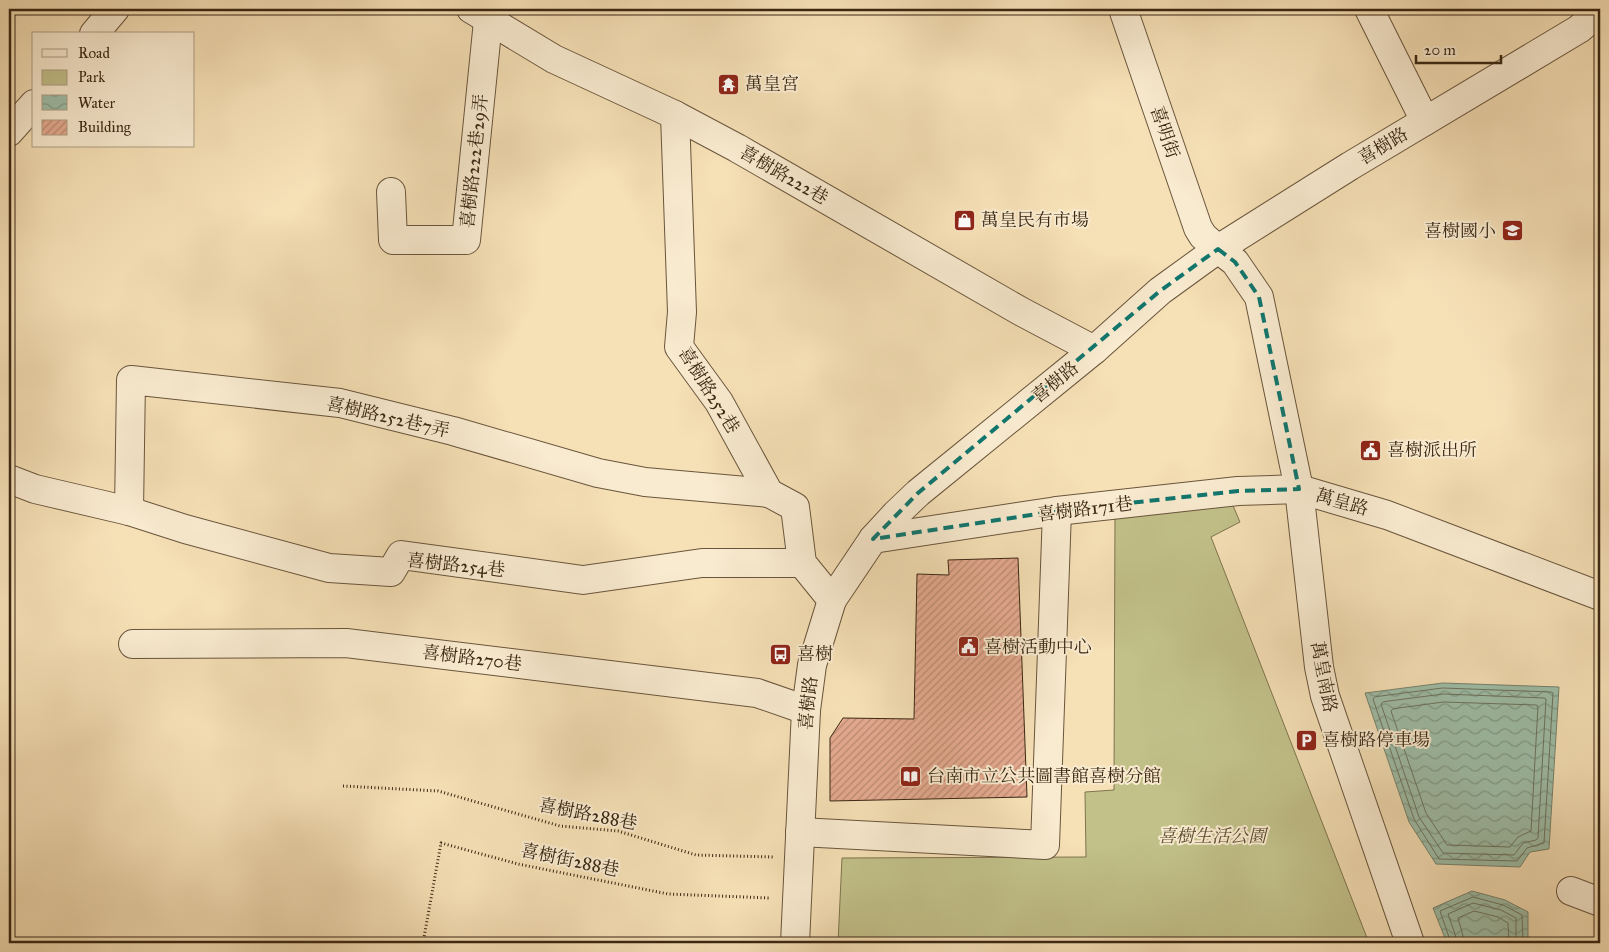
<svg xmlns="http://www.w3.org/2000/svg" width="1609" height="952" font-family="'IM FELL Great Primer','Noto Serif TC',serif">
<defs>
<pattern id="water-waves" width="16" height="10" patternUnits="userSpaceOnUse" patternTransform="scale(1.25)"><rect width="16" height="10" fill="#9ebea8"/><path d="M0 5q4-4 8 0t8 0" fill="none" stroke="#829a88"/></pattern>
<pattern id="building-hatch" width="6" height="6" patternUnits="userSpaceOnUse" patternTransform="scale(1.25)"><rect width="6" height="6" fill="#e5aa90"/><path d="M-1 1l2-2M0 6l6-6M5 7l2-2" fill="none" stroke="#bb8a74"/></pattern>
</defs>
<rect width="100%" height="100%" fill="#f6e0b6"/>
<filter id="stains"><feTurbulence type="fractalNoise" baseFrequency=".004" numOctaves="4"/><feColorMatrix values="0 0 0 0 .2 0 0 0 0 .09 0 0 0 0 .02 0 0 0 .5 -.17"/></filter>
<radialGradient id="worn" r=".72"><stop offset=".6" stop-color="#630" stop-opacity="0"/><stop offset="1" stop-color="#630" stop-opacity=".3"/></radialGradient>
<path fill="#c2c18a" stroke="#7e744e" d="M 1231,501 L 1240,522 L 1211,537 L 1369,943 L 838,943 L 842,858 L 1086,857 L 1085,792 L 1114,790 L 1115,511 Z"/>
<g fill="url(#water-waves)" stroke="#76826c">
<path d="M 1443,683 L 1559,687 L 1549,849 L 1530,852 L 1520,867 L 1436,864 L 1409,822 L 1365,693 Z"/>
<path d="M 1472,891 L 1505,900 L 1528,912 L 1528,943 L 1447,943 L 1433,908 Z"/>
</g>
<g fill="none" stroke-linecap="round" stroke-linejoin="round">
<g stroke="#6c725e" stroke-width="1">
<path d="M 1443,688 L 1551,692 L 1553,693 L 1544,843 L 1527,848 L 1517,861 L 1439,859 L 1414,819 L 1373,699 L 1375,697 Z"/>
<path d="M 1444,694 L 1544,698 L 1546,699 L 1538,838 L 1536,840 L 1523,843 L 1514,855 L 1443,853 L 1419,817 L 1381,704 L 1383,702 Z"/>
<path d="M 1444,702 L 1536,705 L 1538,706 L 1531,831 L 1518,837 L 1510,847 L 1447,845 L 1426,813 L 1391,711 L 1393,709 Z"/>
<path d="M 1451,943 L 1440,911 L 1473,897 L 1503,905 L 1522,915 L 1523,943"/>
<path d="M 1458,943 L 1448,914 L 1473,903 L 1501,910 L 1516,918 L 1516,943"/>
<path d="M 1465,943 L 1458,918 L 1474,911 L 1498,917 L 1508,923 L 1509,943"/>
</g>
</g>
<path fill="url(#building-hatch)" stroke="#3a2713" d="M 1018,558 L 1027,797 L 830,801 L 830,738 L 843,718 L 914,719 L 917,574 L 949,575 L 948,560 Z"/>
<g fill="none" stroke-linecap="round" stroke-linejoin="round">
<defs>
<g id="minor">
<path d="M 471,9 L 554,59 L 675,115 L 737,148 L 1022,312 L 1094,350"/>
<path d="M 1123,9 L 1198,228 L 1203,236 L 1218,249 L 1235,262 L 1259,297 L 1299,489 L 1319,667 L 1325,696 L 1410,943"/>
<path d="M 1369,9 L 1425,121"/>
<path d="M 94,34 L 115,9"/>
<path d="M 675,115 L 682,312 L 679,347 L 719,402 L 769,493 L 795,507 L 802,563 L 832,600"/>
<path d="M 9,132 L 34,104"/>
<path d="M 391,192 L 393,240 L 466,240 L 488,21 L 491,9"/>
<path d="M 9,479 L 35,489 L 129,511 L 185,529 L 329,568 L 391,572 L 401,555 L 583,580 L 702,563 L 802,563"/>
<path d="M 129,511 L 131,380 L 340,403 L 453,431 L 598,473 L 645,482 L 769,493"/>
<path d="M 873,539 L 1057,511 L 1238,491 L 1299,489 L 1387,515 L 1600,596"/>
<path d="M 133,644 L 346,643 L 757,693 L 806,710"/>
<path d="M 800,832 L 1045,845 L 1057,511"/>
<path d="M 1571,891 L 1600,902"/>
<path d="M 795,943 L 806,710 L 812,665 L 832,600 L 873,539 L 896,514 L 918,493 L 1094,350 L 1160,291 L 1218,249 L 1350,166 L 1579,29 L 1600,11"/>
</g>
</defs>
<use href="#minor" stroke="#69553c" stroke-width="30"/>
<g stroke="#3a2713" stroke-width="3" stroke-dasharray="1 2.5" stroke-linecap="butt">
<path d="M 343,786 L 438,791 L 560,826 L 618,831 L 696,855 L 773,857"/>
<path d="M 423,943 L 441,843 L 518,864 L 668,894 L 770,898"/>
</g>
<use href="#minor" stroke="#f9ebd0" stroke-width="28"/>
</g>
<path fill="none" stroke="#0f766e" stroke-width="4" stroke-dasharray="10 6" stroke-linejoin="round" d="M 1218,249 L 1235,262 L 1259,297 L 1299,489 L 1238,491 L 1057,511 L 873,539 L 918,493 L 1160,291 Z"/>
<defs>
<symbol id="temple-square" viewBox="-11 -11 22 22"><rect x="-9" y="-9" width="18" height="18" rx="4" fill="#8f2418" stroke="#f9ebd0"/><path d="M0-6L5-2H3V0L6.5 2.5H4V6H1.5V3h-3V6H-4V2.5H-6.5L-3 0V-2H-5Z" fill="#fff"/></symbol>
<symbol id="shop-square" viewBox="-11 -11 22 22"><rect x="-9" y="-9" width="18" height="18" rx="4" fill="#8f2418" stroke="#f9ebd0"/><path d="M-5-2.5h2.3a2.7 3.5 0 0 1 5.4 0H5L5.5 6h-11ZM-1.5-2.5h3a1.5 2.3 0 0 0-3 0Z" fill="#fff"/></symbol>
<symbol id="school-square" viewBox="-11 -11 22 22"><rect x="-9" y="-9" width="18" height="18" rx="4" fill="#8f2418" stroke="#f9ebd0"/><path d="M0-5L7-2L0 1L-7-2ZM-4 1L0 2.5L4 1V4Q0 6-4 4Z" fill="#fff"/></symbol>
<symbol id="civic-square" viewBox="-11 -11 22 22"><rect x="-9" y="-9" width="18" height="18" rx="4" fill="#8f2418" stroke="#f9ebd0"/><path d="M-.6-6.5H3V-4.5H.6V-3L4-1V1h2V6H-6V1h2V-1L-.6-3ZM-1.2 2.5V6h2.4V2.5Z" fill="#fff"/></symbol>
<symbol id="bus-square" viewBox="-11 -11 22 22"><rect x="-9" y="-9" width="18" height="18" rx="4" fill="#8f2418" stroke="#f9ebd0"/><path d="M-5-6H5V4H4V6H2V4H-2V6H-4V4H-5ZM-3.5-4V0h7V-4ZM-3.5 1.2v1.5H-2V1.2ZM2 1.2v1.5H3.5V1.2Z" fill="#fff"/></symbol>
<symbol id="parking-square" viewBox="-11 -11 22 22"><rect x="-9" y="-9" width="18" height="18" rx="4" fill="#8f2418" stroke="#f9ebd0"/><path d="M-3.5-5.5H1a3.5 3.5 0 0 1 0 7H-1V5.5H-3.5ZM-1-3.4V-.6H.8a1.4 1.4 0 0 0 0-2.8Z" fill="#fff"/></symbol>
<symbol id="library-square" viewBox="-11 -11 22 22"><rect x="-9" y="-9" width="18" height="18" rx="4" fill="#8f2418" stroke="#f9ebd0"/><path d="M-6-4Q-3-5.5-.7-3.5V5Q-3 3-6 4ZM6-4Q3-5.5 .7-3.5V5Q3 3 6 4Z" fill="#fff"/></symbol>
</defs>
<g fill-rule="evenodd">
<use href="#temple-square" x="716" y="72" width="25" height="25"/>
<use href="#shop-square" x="952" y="208" width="25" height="25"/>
<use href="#school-square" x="1500" y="218" width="25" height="25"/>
<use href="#civic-square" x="1358" y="438" width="25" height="25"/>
<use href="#civic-square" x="956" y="634" width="25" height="25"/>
<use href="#bus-square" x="768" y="642" width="25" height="25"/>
<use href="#parking-square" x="1294" y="728" width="25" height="25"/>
<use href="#library-square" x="898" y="764" width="25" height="25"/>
</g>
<g text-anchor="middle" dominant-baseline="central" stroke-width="4" stroke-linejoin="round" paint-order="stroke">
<g font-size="18" fill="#3a2713" stroke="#f9ebd0" text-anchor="start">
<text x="745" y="84">萬皇宮</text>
<text x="981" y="220">萬皇民有市場</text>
<text x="1496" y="231" text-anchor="end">喜樹國小</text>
<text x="1387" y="450">喜樹派出所</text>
<text x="984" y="647">喜樹活動中心</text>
<text x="797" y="654">喜樹</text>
<text x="1322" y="740">喜樹路停車場</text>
<text x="927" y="776">台南市立公共圖書館喜樹分館</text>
</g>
<g font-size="18" fill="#3a2713" stroke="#f9ebd0">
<text transform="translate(1165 132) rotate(71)">喜明街</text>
<text transform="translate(1383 146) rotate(-31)">喜樹路</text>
<text transform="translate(474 161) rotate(-84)">喜樹路222巷29弄</text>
<text transform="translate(784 175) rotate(30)">喜樹路222巷</text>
<text transform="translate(1055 382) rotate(-39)">喜樹路</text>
<text transform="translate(709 390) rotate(58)">喜樹路252巷</text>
<text transform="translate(388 417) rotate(13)">喜樹路252巷7弄</text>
<text transform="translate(1342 502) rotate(16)">萬皇路</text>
<text transform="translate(1085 509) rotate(-7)">喜樹路171巷</text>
<text transform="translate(456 565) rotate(6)">喜樹路254巷</text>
<text transform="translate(472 658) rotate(7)">喜樹路270巷</text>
<text transform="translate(1324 677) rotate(79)">萬皇南路</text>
<text transform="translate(808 703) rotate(-84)">喜樹路</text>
<text transform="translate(588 814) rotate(11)">喜樹路288巷</text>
<text transform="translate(570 860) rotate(12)">喜樹街288巷</text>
</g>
<g font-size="18" font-style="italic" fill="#5c4e31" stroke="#f9ebd0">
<text x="1212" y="836">喜樹生活公園</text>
</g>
</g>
<rect width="1609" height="952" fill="none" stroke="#f6e0b6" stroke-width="30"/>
<rect x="10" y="10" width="1589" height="932" fill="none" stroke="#3a2713" stroke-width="2.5"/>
<rect x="15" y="15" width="1579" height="922" fill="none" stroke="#3a2713"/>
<rect x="32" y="32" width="162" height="115" fill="#f9ebd0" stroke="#ad9d84"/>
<rect x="42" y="49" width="25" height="8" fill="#f9ebd0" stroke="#ad9d84"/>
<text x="78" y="58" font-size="15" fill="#3a2713">Road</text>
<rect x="42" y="70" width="25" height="15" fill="#c2c18a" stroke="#ad9d84"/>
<text x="78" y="82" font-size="15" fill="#3a2713">Park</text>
<rect x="42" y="95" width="25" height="15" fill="url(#water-waves)" stroke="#ad9d84"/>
<text x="78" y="108" font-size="15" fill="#3a2713">Water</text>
<rect x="42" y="120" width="25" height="15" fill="url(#building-hatch)" stroke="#ad9d84"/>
<text x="78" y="132" font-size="15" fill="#3a2713">Building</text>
<path d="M1416 55v8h85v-8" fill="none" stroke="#3a2713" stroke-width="2.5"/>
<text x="1424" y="55" font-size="15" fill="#3a2713" stroke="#f9ebd0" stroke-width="4" paint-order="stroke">20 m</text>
<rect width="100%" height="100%" filter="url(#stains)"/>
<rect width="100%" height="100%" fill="url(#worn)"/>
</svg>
